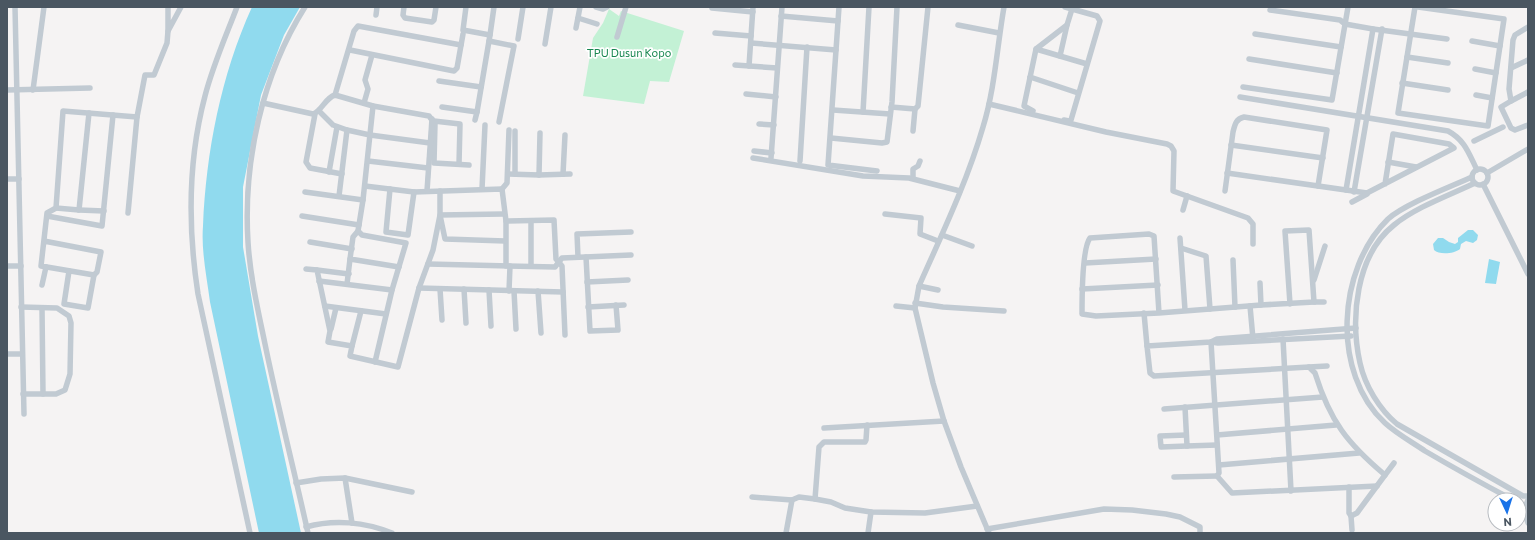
<svg xmlns="http://www.w3.org/2000/svg" width="1535" height="540" font-family="Commissioner,sans-serif">
<rect width="100%" height="100%" fill="#f5f3f3"/>
<path fill="#c3f1d5" d="M 609,9 L 619,16 L 621,11 L 684,31 L 669,82 L 650,81 L 644,104 L 583,96 L 593,38 L 603,23 Z"/>
<g fill="#90daee">
<path d="M 252,7 L 300,7 L 284,35 L 261,95 L 243,187 L 243,247 L 258,336 L 301,533 L 259,533 L 210,302 C 207,278 201,251 203,226 C 206,152 221,75 252,7 Z"/>
<path d="M 1468,230 L 1473,230 L 1478,235 L 1477,240 L 1473,243 L 1466,241 L 1461,244 L 1460,249 C 1454,254 1439,255 1434,250 L 1433,244 L 1438,238 L 1443,238 L 1449,242 L 1455,244 L 1458,242 L 1458,238 Z"/>
<path d="M 1489,259 L 1500,262 L 1496,284 L 1485,283 Z"/>
</g>
<g fill="none" stroke-linecap="round" stroke-linejoin="round">
<g stroke="#c1cad2" stroke-width="5.5">
<path d="M 15,7 L 24,414"/>
<path d="M 168,7 L 168,31 L 181,7"/>
<path d="M 237,7 C 226,36 213,65 205,96 C 188,160 188,229 198,294 L 250,533"/>
<path d="M 305,7 C 262,75 243,162 248,242 C 250,276 258,310 265,344 C 278,407 294,470 308,533"/>
<path d="M 404,7 L 403,15 L 405,18 L 432,22 L 434,20 L 436,7"/>
<path d="M 466,7 L 463,30 L 490,35 L 494,7"/>
<path d="M 596,7 L 603,9 L 607,7"/>
<path d="M 839,7 L 828,165 L 877,171"/>
<path d="M 1415,7 L 1398,113 L 1488,126 L 1504,19 L 1418,7"/>
<path d="M 712,8 L 753,12"/>
<path d="M 1270,10 L 1340,20 L 1345,24 L 1373,29 L 1447,39"/>
<path d="M 376,15 L 377,7"/>
<path d="M 781,16 L 838,21"/>
<path d="M 578,18 L 597,24"/>
<path d="M 958,25 L 999,33"/>
<path d="M 1528,27 L 1515,35 L 1513,40 L 1509,89 L 1511,101 L 1528,92"/>
<path d="M 576,28 L 580,7"/>
<path d="M 715,33 L 751,36"/>
<path d="M 1255,34 L 1341,47"/>
<path d="M 617,37 L 626,7"/>
<path d="M 518,39 L 523,7"/>
<path d="M 489,41 L 514,46 L 499,122"/>
<path d="M 1472,41 L 1500,46"/>
<path d="M 751,43 L 836,50"/>
<path d="M 545,44 L 551,7"/>
<path d="M 1036,49 L 1087,64"/>
<path d="M 350,50 L 454,71 L 457,68 L 463,34"/>
<path d="M 1060,56 L 1067,25"/>
<path d="M 1407,57 L 1448,63"/>
<path d="M 1249,59 L 1337,73"/>
<path d="M 735,65 L 777,68"/>
<path d="M 749,66 L 753,7"/>
<path d="M 1511,68 L 1528,60"/>
<path d="M 1475,69 L 1496,73"/>
<path d="M 1030,77 L 1078,93"/>
<path d="M 439,81 L 481,87"/>
<path d="M 1402,83 L 1448,90"/>
<path d="M 1243,87 L 1332,100 L 1348,7"/>
<path d="M 7,90 L 90,88"/>
<path d="M 33,90 L 44,7"/>
<path d="M 746,94 L 776,97"/>
<path d="M 335,95 L 354,31 L 358,26 L 461,45"/>
<path d="M 1476,95 L 1492,98"/>
<path d="M 1240,97 L 1448,131 C 1465,140 1469,154 1477,170"/>
<path d="M 1511,101 L 1501,107 L 1511,128 L 1515,130 L 1528,125"/>
<path d="M 263,103 L 313,114 C 322,111 325,98 335,95 L 373,106 L 429,116 L 435,124 L 434,163 L 469,165"/>
<path d="M 364,103 L 368,89 L 365,80 L 372,55"/>
<path d="M 989,104 L 1106,132 L 1167,144 L 1171,146 L 1174,151 L 1173,191 L 1248,218 L 1253,224 L 1253,244"/>
<path d="M 373,106 L 363,200 L 358,231 L 353,237 L 350,259 L 399,267"/>
<path d="M 442,107 L 477,112 L 490,35"/>
<path d="M 891,107 L 915,109 L 918,106 L 928,7"/>
<path d="M 833,110 L 890,114"/>
<path d="M 319,111 L 333,125 L 347,130 L 339,196"/>
<path d="M 1033,111 L 1024,106 L 1036,49 L 1067,25 L 1072,9"/>
<path d="M 863,112 L 869,7"/>
<path d="M 315,114 L 306,162 L 310,168 L 342,174"/>
<path d="M 475,120 L 477,112"/>
<path d="M 1064,120 L 1069,121 L 1071,120 L 1100,21 L 1097,16 L 1065,7"/>
<path d="M 434,121 L 460,124 L 459,164"/>
<path d="M 759,124 L 774,125"/>
<path d="M 347,130 L 370,135 L 430,143"/>
<path d="M 913,131 L 915,109"/>
<path d="M 831,138 L 882,143 L 887,142 L 892,102 L 897,7"/>
<path d="M 1474,141 L 1503,127"/>
<path d="M 1231,145 L 1323,158"/>
<path d="M 754,151 L 772,153"/>
<path d="M 753,158 L 863,176 L 909,178 L 960,191"/>
<path d="M 771,158 L 782,7"/>
<path d="M 368,161 L 428,168"/>
<path d="M 800,161 L 807,47"/>
<path d="M 1388,162 L 1416,167"/>
<circle cx="1480" cy="177" r="8"/>
<path d="M 329,172 L 337,127"/>
<path d="M 1227,173 L 1367,193 L 1454,148 L 1449,144 L 1393,134 L 1385,184"/>
<path d="M 1487,173 L 1528,149"/>
<path d="M 508,174 L 539,175 L 540,133"/>
<path d="M 515,174 L 515,131"/>
<path d="M 563,174 L 565,135"/>
<path d="M 539,175 L 570,174"/>
<path d="M 1472,177 C 1450,187 1405,204 1388,219 C 1337,269 1331,373 1385,423 C 1397,434 1412,442 1425,451 C 1454,468 1483,484 1513,500"/>
<path d="M 913,178 L 913,169 L 918,166 L 920,161"/>
<path d="M 7,179 L 19,179"/>
<path d="M 1475,183 C 1450,195 1416,207 1394,225 C 1356,255 1350,318 1360,363 C 1365,386 1380,410 1397,424 L 1523,496 L 1528,496"/>
<path d="M 1483,184 L 1528,274"/>
<path d="M 365,186 L 414,192 L 502,189 L 506,221 L 506,266"/>
<path d="M 390,189 L 386,232 L 408,235 L 414,192"/>
<path d="M 482,189 L 485,125"/>
<path d="M 502,189 L 507,183 L 509,130"/>
<path d="M 1346,190 L 1373,29"/>
<path d="M 427,191 L 432,119"/>
<path d="M 440,191 L 440,215 L 445,239 L 505,241"/>
<path d="M 1225,191 L 1233,132 C 1235,124 1236,119 1244,117 L 1327,130 L 1318,186"/>
<path d="M 305,192 L 363,200"/>
<path d="M 1354,192 L 1382,29"/>
<path d="M 1352,202 L 1367,194"/>
<path d="M 56,208 L 79,210 L 89,113"/>
<path d="M 79,210 L 104,211"/>
<path d="M 1183,210 L 1187,196"/>
<path d="M 128,213 L 137,117 L 145,75 L 154,75 L 167,43 L 168,31"/>
<path d="M 885,214 L 921,218 L 920,234 L 938,241"/>
<path d="M 47,216 L 102,226 L 113,115"/>
<path d="M 302,216 L 359,225"/>
<path d="M 506,221 L 554,220 L 556,259 L 562,266 L 565,335"/>
<path d="M 531,221 L 531,266"/>
<path d="M 358,231 L 362,235 L 406,243 L 392,290 L 375,362"/>
<path d="M 942,235 L 972,246"/>
<path d="M 1180,238 L 1185,310"/>
<path d="M 44,241 L 101,252 L 97,272 L 94,275 L 41,266 L 47,213 L 56,208 L 63,111 L 137,117"/>
<path d="M 310,242 L 352,249"/>
<path d="M 1181,248 L 1206,256 L 1210,309"/>
<path d="M 578,257 L 577,234 L 631,232"/>
<path d="M 586,257 L 590,331 L 618,330 L 616,305"/>
<path d="M 1233,260 L 1235,307"/>
<path d="M 1085,263 L 1156,259"/>
<path d="M 428,264 L 555,267 L 562,258 L 631,255"/>
<path d="M 7,266 L 21,266"/>
<path d="M 306,269 L 317,270 L 330,331 L 328,342 L 352,346 L 350,356 L 398,367 L 419,288 L 433,250 L 440,215 L 503,214"/>
<path d="M 317,270 L 349,274"/>
<path d="M 69,271 L 64,304 L 88,308 L 94,275"/>
<path d="M 1314,280 L 1325,246"/>
<path d="M 319,281 L 392,290"/>
<path d="M 587,282 L 628,280"/>
<path d="M 347,284 L 350,259"/>
<path d="M 42,285 L 46,267"/>
<path d="M 919,286 L 938,290"/>
<path d="M 419,288 L 563,292"/>
<path d="M 440,289 L 442,320"/>
<path d="M 464,289 L 466,323"/>
<path d="M 1082,289 L 1158,285"/>
<path d="M 489,290 L 491,326"/>
<path d="M 509,291 L 510,266"/>
<path d="M 514,291 L 516,329"/>
<path d="M 538,291 L 541,333"/>
<path d="M 1314,302 L 1324,302"/>
<path d="M 915,303 L 943,307 L 1004,311"/>
<path d="M 1261,305 L 1314,302 L 1309,230 L 1285,231 L 1290,304"/>
<path d="M 325,306 L 386,314"/>
<path d="M 896,306 L 915,308"/>
<path d="M 1250,306 L 1253,339"/>
<path d="M 21,307 L 57,308 L 69,316 L 71,323 L 70,374 L 65,390 L 56,394 L 23,394"/>
<path d="M 588,307 L 624,305"/>
<path d="M 42,308 L 43,394"/>
<path d="M 1144,313 L 1147,346"/>
<path d="M 1159,313 L 1154,236 L 1149,234 L 1090,238 C 1082,248 1082,299 1082,314 L 1096,316 L 1159,313 L 1261,305 L 1260,283"/>
<path d="M 331,329 L 336,308"/>
<path d="M 1351,336 L 1218,343 L 1211,342 L 1219,473 L 1217,476 L 1232,493 L 1377,486"/>
<path d="M 1283,339 L 1291,491"/>
<path d="M 352,346 L 361,311"/>
<path d="M 7,354 L 22,354"/>
<path d="M 1309,367 L 1327,366"/>
<path d="M 1185,407 L 1187,446 L 1217,445"/>
<path d="M 1164,409 L 1323,397"/>
<path d="M 824,428 L 944,421"/>
<path d="M 1186,435 L 1160,436 L 1161,447 L 1187,446"/>
<path d="M 1217,435 L 1336,425"/>
<path d="M 1219,465 L 1359,453"/>
<path d="M 1385,475 L 1394,463"/>
<path d="M 1174,477 L 1217,476"/>
<path d="M 345,478 L 352,523"/>
<path d="M 296,483 L 321,479 L 345,478 L 412,492"/>
<path d="M 1349,487 L 1349,513 L 1351,516 L 1357,513 L 1385,475 C 1347,443 1330,421 1315,373 L 1309,367 L 1154,376 L 1150,373 L 1147,346 L 1211,342 L 1217,339 L 1356,328"/>
<path d="M 752,497 L 792,500"/>
<path d="M 815,499 L 819,447 L 824,442 L 865,442 L 866,440 L 867,425"/>
<path d="M 1528,500 L 1524,510 L 1528,523"/>
<path d="M 1519,504 L 1524,510"/>
<path d="M 1351,516 L 1352,530"/>
<path d="M 306,527 C 334,519 365,522 392,533"/>
<path d="M 987,529 L 1104,509 L 1132,510 L 1166,514 L 1180,517 L 1200,527 L 1200,533"/>
<path d="M 786,533 L 792,500 L 799,497 L 815,499 L 831,502 L 845,508 L 871,512 L 925,513 L 977,506"/>
<path d="M 868,533 L 871,512"/>
<path d="M 989,533 L 961,467 L 944,421 L 933,383 L 915,308 L 919,286 C 942,234 967,182 983,127 C 995,88 997,47 1004,7"/>
</g>
</g>
<g text-anchor="middle" dominant-baseline="central" stroke-width="3.5" stroke-linejoin="round" paint-order="stroke">
<g font-size="11" fill="#17864f" stroke="#fff">
<text x="629" y="52">TPU Dusun Kopo</text>
</g>
</g>
<rect width="1535" height="540" fill="none" stroke="#4a5661" stroke-width="16"/>
<g transform="translate(1507 512) rotate(176)"><circle r="19" fill="#ffffff" stroke="#b7bbc0"/>
<path d="M0-3L7 15L0 10L-7 15Z" fill="#1a73e8"/>
<text y="-6" font-size="11" font-weight="bold" text-anchor="middle" fill="#4a5661">N</text>
</g>
</svg>
